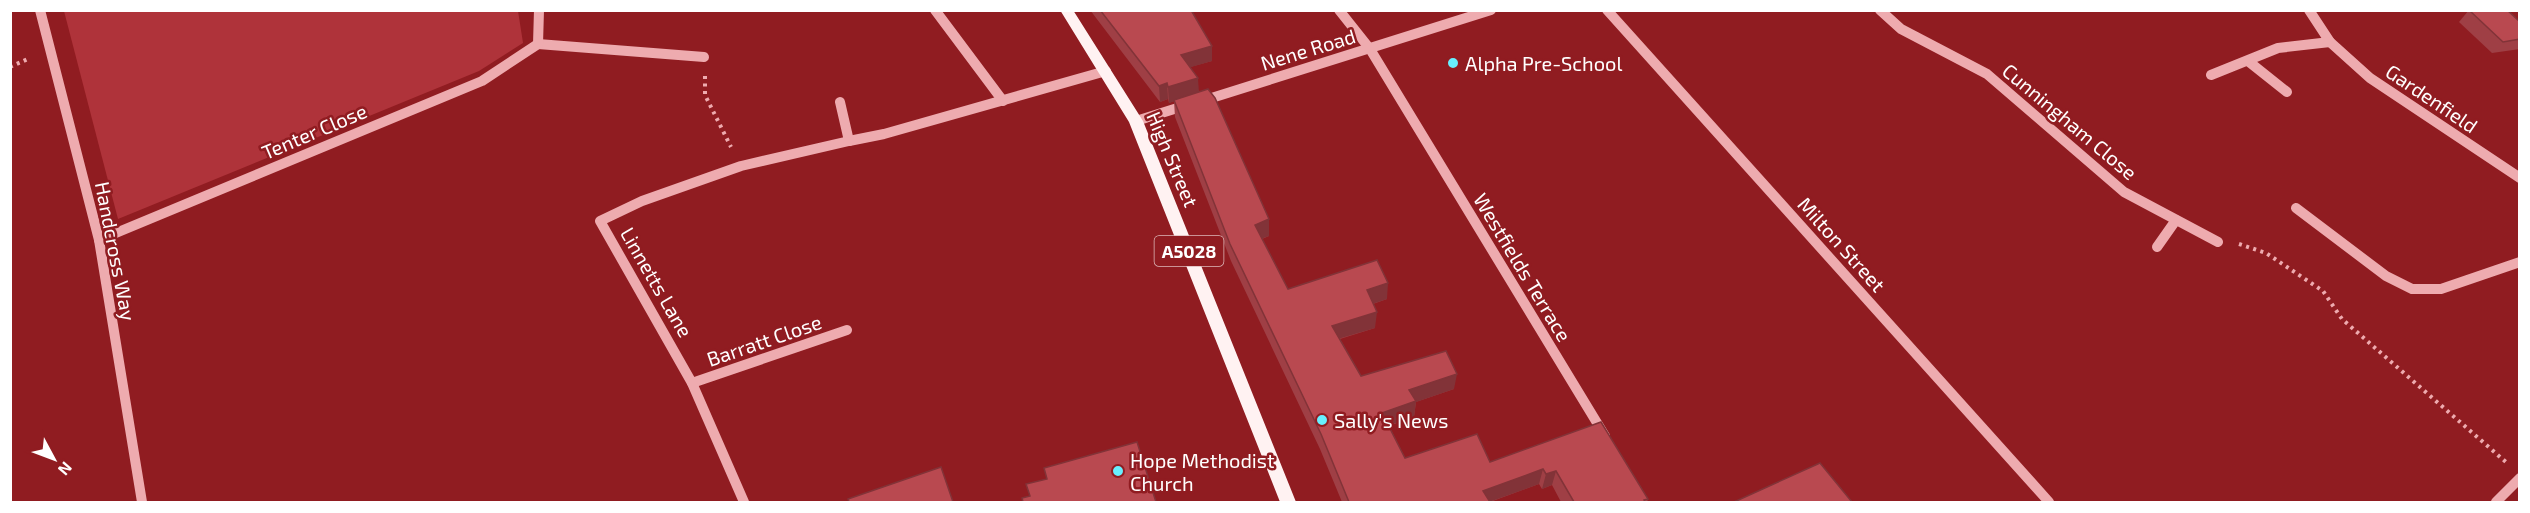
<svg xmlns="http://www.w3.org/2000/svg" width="2530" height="513" font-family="'Exo 2',sans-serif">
<rect width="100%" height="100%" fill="#901c21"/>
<path fill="#af333a" d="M 64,11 L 518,11 L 523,43 L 479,71 L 118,219 Z"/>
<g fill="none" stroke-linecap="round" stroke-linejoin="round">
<g stroke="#eeabaf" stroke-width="4" stroke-dasharray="3 4.5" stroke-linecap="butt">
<path d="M 10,67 L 30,58"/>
<path d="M 705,76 L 705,95 L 731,147"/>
<path d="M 2239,244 L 2266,253 L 2323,291 L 2342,319 L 2507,463"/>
</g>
<g stroke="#eeabaf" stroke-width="10">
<path d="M 40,10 L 99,240 L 142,502"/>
<path d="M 935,10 L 1003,101"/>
<path d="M 1339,10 L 1370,49 L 1605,436"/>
<path d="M 1607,10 L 2049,502"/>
<path d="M 1880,10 L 1901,29 L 1987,74 L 2124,192 L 2218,242"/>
<path d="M 2309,10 L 2330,42 L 2370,78 L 2520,178"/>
<path d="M 538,44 L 704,57"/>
<path d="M 2248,61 L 2287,92"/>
<path d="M 2211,75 L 2278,48 L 2330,42"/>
<path d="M 1202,101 L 1491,10"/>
<path d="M 1136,121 L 1187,105"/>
<path d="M 849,141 L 884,134 L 1106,71"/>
<path d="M 2296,208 L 2386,276 L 2412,289 L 2441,289 L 2520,262"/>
<path d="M 99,240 L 482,81 L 538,44 L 539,10"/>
<path d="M 2157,247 L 2176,220"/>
<path d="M 692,383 L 847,330"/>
<path d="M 744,502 L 692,383 L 600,221 L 642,201 L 741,166 L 849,141 L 840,102"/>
<path d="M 2496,502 L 2520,478"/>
</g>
<path fill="#fff2f2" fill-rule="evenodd" d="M 1060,10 L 1073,10 L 1143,121 L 1296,502 L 1280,502 L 1129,122 Z"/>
</g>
<g fill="#9f3f45">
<path d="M 1090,10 L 1191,10 L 1212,61 L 1190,67 L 1199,92 L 1269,236 L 1262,239 L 1288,289 L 1387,299 L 1373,304 L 1375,328 L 1340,339 L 1361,376 L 1454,389 L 1416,402 L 1414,417 L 1389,426 L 1405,458 L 1490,462 L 1601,422 L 1648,499 L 1647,502 L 1561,502 L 1552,485 L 1542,489 L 1539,484 L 1490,502 L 1342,502 L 1320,449 L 1231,261 L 1175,117 L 1174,101 L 1169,103 L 1168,99 L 1160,102 Z"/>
<path d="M 2469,10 L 2520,22 L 2520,49 L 2492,53 L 2459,22 Z"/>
</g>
<g fill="#823338">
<path d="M 1212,46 L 1212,61 L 1181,70 L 1181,55 Z"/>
<path d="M 1198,78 L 1199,93 L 1169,103 L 1168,87 Z"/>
<path d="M 1167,83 L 1168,99 L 1160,102 L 1159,86 Z"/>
<path d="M 1269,219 L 1269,236 L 1255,241 L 1255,225 Z"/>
<path d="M 1388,283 L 1387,299 L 1366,306 L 1367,290 Z"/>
<path d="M 1377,312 L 1375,328 L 1331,341 L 1332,326 Z"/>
<path d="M 1457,374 L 1454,389 L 1416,402 L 1414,417 L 1381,428 L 1382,413 L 1409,390 Z"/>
<path d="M 1543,469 L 1539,484 L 1489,502 L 1483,491 Z"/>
<path d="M 1556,471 L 1552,485 L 1542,489 L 1546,474 Z"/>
</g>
<g fill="#b94950" stroke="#823338" stroke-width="1.5">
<path d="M 1100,10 L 1191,10 L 1212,46 L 1181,55 L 1198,78 L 1168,87 L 1167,83 L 1159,86 Z"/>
<path d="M 2469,10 L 2507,10 L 2520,22 L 2520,39 L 2503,42 Z"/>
<path d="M 1208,89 L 1215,98 L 1269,219 L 1255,225 L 1288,289 L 1377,260 L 1388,283 L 1367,290 L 1377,312 L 1332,326 L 1361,376 L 1446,351 L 1457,374 L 1409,390 L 1416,401 L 1382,413 L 1405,458 L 1477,434 L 1490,462 L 1601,422 L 1648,499 L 1644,500 L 1645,502 L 1574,502 L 1556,471 L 1546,474 L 1543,469 L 1483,491 L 1490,502 L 1349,502 L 1321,434 L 1230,244 L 1174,100 Z"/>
<path d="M 1137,442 L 1156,502 L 1023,502 L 1022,498 L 1030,496 L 1026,484 L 1047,479 L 1044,468 Z"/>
<path d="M 1820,463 L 1852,502 L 1734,502 Z"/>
<path d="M 941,467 L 953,502 L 847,502 L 849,502 L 848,499 Z"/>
</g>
<g fill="#68effe" stroke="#901c21" stroke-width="2">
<circle cx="1453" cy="63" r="6"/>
<circle cx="1322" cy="420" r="6"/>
<circle cx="1118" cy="471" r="6"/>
</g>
<g text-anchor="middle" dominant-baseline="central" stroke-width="5" stroke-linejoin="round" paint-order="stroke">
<rect fill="#901c21" stroke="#debbbc" stroke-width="1.5" x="1154.5" y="236" width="69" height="30" rx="4.5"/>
<g font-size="18" font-weight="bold" fill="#fff">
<text x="1189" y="251">A5028</text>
</g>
<g font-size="20" fill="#fff" stroke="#901c21">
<text transform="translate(1308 49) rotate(-17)">Nene Road</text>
<text transform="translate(2432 98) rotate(34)">Gardenfield</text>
<text transform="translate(2070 121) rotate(40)">Cunningham Close</text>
<text transform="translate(314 131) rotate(-23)">Tenter Close</text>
<text transform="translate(1173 159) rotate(67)">High Street</text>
<text transform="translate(1842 244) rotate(48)">Milton Street</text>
<text transform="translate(116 251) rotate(79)">Handcross Way</text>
<text transform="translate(1523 267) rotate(59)">Westfields Terrace</text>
<text transform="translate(657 282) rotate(60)">Linnetts Lane</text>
<text transform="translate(764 340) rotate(-19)">Barratt Close</text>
</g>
<g font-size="20" fill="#fff" stroke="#901c21" text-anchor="start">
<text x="1465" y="63">Alpha Pre-School</text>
<text x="1334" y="420">Sally's News</text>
<text x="1130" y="460">Hope Methodist<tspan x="1130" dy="23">Church</tspan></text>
</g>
</g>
<rect width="2530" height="513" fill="none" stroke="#ffffff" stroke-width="24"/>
<g transform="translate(54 459) rotate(131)" stroke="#901c21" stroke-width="4.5" paint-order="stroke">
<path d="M0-4.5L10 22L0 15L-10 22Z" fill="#ffffff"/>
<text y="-9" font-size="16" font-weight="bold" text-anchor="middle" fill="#ffffff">N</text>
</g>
</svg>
